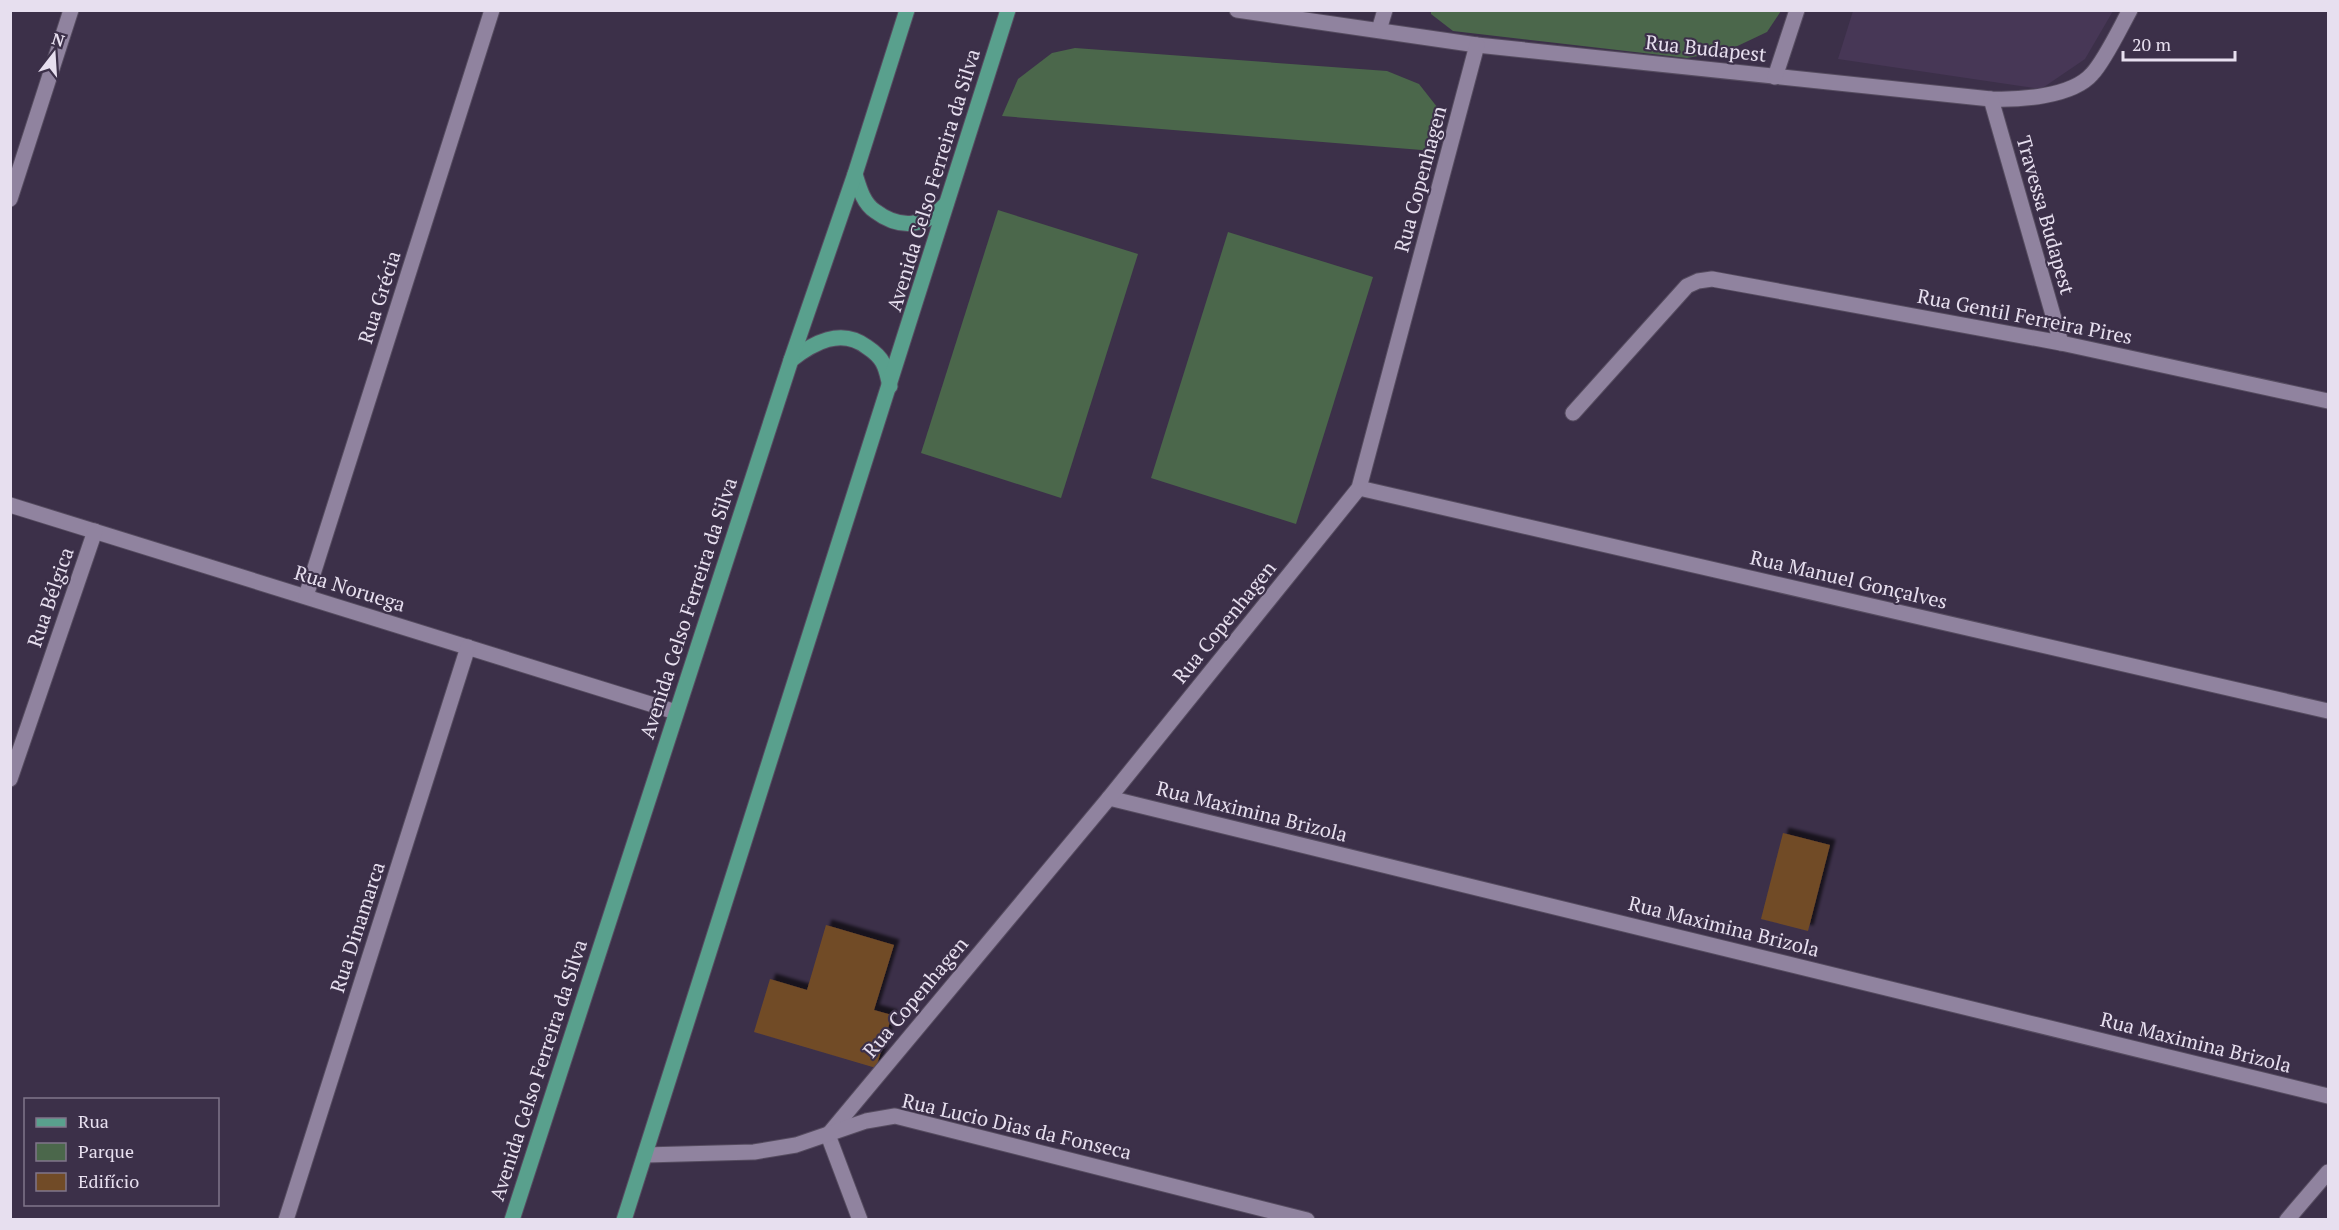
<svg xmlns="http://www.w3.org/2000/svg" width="2339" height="1230" font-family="'PT Serif',serif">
<defs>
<filter id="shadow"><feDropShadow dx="5.5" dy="-5.5" stdDeviation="1.5" flood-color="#0009"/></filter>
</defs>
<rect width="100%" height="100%" fill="#3c3049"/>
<path fill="#473756" d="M 1853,11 L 2113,11 L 2085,59 L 2041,89 L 1838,59 Z"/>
<g fill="#4b674b">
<path d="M 1431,11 L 1431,10 L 1781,11 L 1767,32 L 1727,51 L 1687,58 L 1453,31 L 1431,14 Z"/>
<path d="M 1075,48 L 1387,71 L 1419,84 L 1441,112 L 1434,151 L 1002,116 L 1018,79 L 1052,53 Z"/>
<path d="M 998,210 L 1138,254 L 1061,498 L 921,453 Z"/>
<path d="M 1228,232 L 1373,277 L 1296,524 L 1151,478 Z"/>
</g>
<g fill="#714b27" filter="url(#shadow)">
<path d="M 1783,833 L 1830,845 L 1808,931 L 1761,919 Z"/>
<path d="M 826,925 L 894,945 L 874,1010 L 892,1015 L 876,1068 L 754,1032 L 770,979 L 807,990 Z"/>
</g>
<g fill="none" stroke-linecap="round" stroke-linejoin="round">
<defs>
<g id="minor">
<path d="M 1237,10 L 1477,45 L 1991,99 C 2019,100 2072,97 2092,74 C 2105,60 2120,28 2130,10"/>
<path d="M 1379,30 L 1385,10"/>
<path d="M 1775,77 L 1797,10"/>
<path d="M 1991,99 L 2061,343"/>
<path d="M 10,199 L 71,10"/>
<path d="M 1573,413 L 1687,286 L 1698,281 L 1712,279 L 2061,343 L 2328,401"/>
<path d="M 1359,488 L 2328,711"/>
<path d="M 10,505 L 676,712"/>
<path d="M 306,596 L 492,10"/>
<path d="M 10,779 L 95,531"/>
<path d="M 1109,798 L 2328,1096"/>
<path d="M 828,1135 L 1109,798 L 1359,488 L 1477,45"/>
<path d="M 828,1135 L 860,1220"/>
<path d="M 645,1155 L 754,1152 L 796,1145 L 866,1121 L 895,1116 L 1307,1220"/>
<path d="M 286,1220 L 468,647"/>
<path d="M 2287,1220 L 2328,1172"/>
</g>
<g id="major">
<path d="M 855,174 C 859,187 863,203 875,211 C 900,230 926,227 946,204"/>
<path d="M 791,360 C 813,343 841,327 867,347 C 873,351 880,357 883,363 C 887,370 888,379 890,386"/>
<path d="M 512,1220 L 791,360 L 855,174 L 907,10"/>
<path d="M 624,1220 L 1008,10"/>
</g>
</defs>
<use href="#minor" stroke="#564c60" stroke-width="17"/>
<use href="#major" stroke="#564c60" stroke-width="17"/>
<use href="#minor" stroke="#90839f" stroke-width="15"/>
<use href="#major" stroke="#59a08d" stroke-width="15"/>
</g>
<g text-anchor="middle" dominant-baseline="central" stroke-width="4.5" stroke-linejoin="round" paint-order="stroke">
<g font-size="20" fill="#e7dfef" stroke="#3c3049">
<text transform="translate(1706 48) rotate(6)">Rua Budapest</text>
<text transform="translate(1420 179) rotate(-75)">Rua Copenhagen</text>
<text transform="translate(933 180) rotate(-73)">Avenida Celso Ferreira da Silva</text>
<text transform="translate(2046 215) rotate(74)">Travessa Budapest</text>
<text transform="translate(379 297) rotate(-72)">Rua Grécia</text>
<text transform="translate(2025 316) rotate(11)">Rua Gentil Ferreira Pires</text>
<text transform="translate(1849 579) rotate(13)">Rua Manuel Gonçalves</text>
<text transform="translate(350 588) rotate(17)">Rua Noruega</text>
<text transform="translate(50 597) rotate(-71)">Rua Bélgica</text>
<text transform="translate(688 608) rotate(-72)">Avenida Celso Ferreira da Silva</text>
<text transform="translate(1224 622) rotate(-51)">Rua Copenhagen</text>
<text transform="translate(1252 811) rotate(14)">Rua Maximina Brizola</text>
<text transform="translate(1724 926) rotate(14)">Rua Maximina Brizola</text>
<text transform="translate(357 927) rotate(-72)">Rua Dinamarca</text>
<text transform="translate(915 997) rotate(-50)">Rua Copenhagen</text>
<text transform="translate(2196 1042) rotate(14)">Rua Maximina Brizola</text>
<text transform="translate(538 1070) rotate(-72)">Avenida Celso Ferreira da Silva</text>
<text transform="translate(1017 1126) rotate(13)">Rua Lucio Dias da Fonseca</text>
</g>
</g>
<rect width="2339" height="1230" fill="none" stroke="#e7dfef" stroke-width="24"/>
<rect x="24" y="1098" width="195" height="108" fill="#3c3049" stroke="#80768b" stroke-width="1.5"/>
<rect x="36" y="1118" width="30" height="9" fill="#59a08d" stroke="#80768b" stroke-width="1.5"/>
<text x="78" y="1128" font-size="18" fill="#e7dfef">Rua</text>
<rect x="36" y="1143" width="30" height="18" fill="#4b674b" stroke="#80768b" stroke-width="1.5"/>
<text x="78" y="1158" font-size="18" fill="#e7dfef">Parque</text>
<rect x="36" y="1173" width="30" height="18" fill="#714b27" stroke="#80768b" stroke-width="1.5"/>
<text x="78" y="1188" font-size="18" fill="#e7dfef">Edifício</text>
<g transform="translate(54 54) rotate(17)" stroke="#3c3049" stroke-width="4.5" paint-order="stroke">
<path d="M0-4.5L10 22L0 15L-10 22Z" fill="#e7dfef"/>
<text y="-9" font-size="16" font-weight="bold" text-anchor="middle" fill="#e7dfef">N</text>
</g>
<path d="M2123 51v9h112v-9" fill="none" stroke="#e7dfef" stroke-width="3"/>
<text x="2132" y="51" font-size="18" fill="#e7dfef" stroke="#3c3049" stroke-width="4.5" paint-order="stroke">20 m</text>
</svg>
